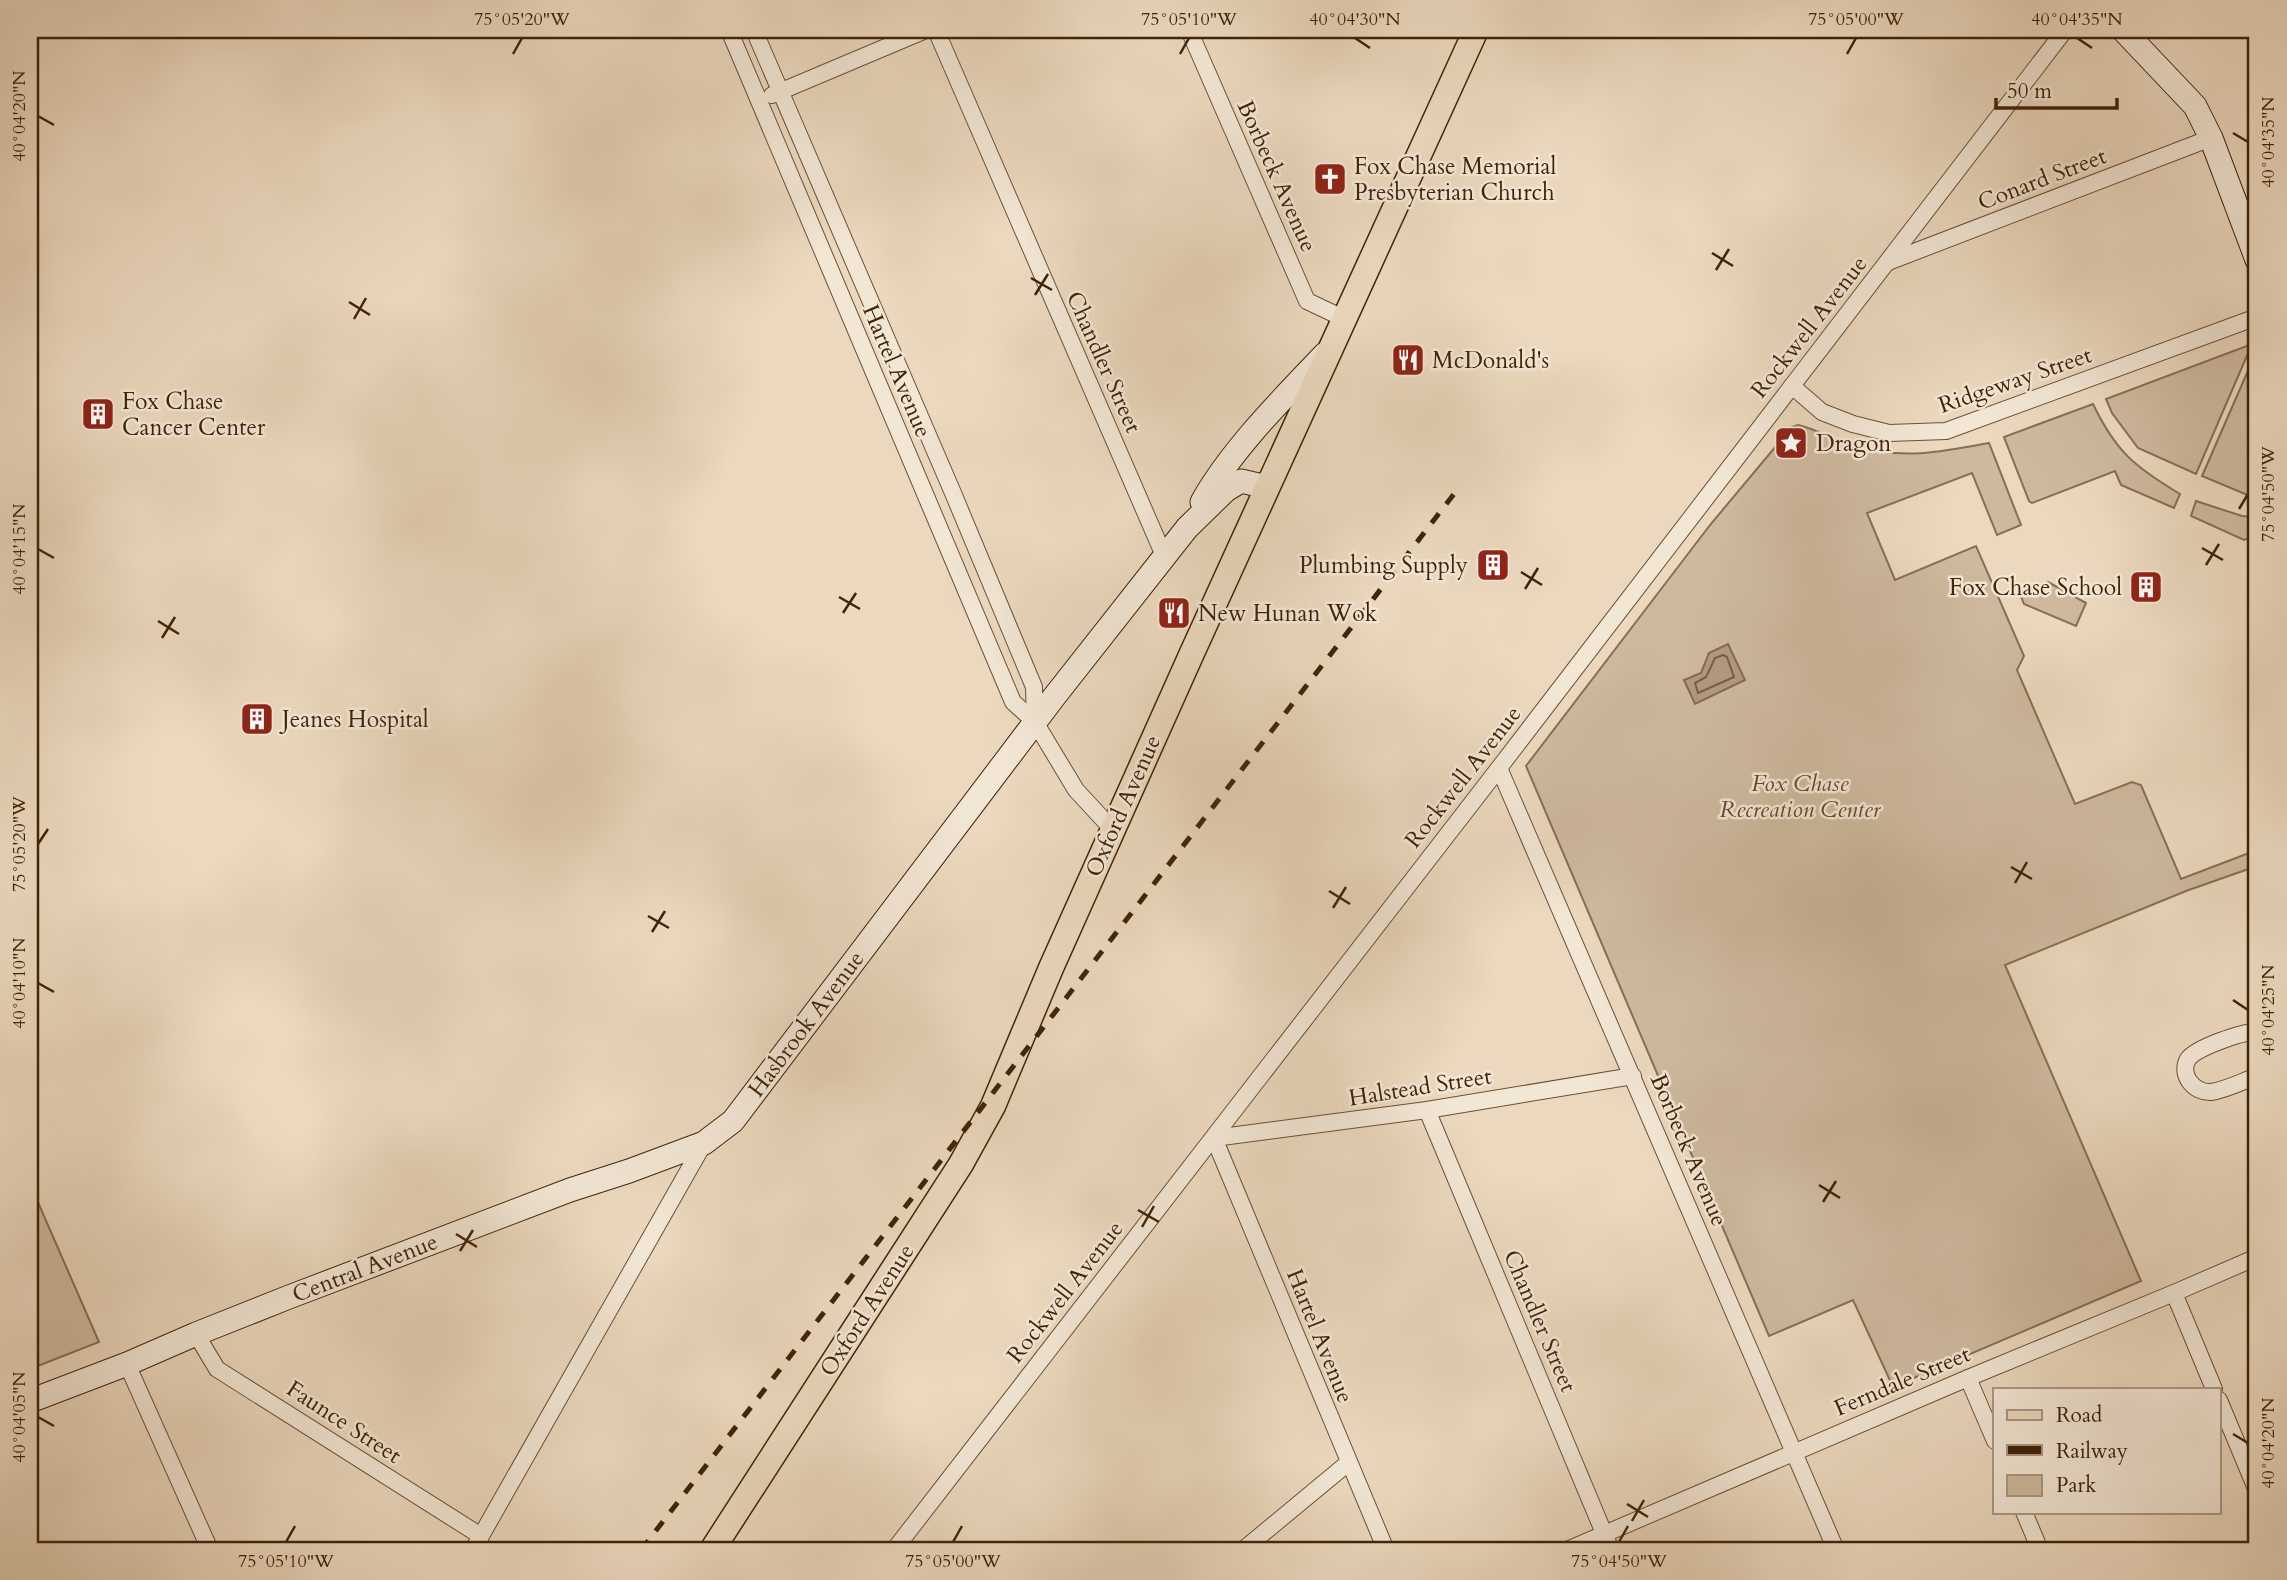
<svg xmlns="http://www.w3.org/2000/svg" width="2287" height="1580" font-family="Cardo,serif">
<rect width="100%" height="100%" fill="#ebd8be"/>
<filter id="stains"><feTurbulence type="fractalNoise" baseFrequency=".00286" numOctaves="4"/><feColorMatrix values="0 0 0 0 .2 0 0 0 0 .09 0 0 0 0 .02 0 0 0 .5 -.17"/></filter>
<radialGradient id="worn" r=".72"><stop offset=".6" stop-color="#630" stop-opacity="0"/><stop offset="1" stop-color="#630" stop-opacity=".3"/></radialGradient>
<g fill="#ceb99f" stroke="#876e54" stroke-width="2">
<path d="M 2252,344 L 2196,474 L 2138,448 L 2112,413 L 2106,399 Z"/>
<path d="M 2257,350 L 2257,499 L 2202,476 Z"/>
<path d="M 2093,404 C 2116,452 2135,467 2180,494 L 2174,508 L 2121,485 L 2115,471 L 2032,503 L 2029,501 L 2004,437 Z"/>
<path d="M 1798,425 C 1817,429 1835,441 1854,446 C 1903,460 1942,452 1989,443 L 2021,525 L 1997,535 L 1972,473 L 1867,513 L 1895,580 L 1976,546 L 2024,656 L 2017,670 L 2075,804 L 2132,782 L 2141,785 L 2181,879 L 2257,850 L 2257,866 L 2186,891 L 2005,965 L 2141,1281 L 1893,1387 L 1853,1300 L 1769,1336 L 1526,766 L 1710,525 L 1792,427 Z"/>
<path d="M 2196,501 L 2242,516 L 2257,517 L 2257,537 L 2256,535 L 2244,540 L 2191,516 Z"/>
<path d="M 2048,582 L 2086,603 L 2076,626 L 2024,604 L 2020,594 Z"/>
<path d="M 30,1184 L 99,1342 L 30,1369 Z"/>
</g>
<path fill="#b19a80" stroke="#846a50" stroke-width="2" d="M 1728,644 L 1745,680 L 1695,704 L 1684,680 L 1701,673 L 1709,653 Z"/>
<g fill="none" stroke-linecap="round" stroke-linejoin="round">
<path stroke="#785e44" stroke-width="2" d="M 1723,655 L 1727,657 L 1734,677 L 1698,693 L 1695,683 L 1706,677 L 1715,658 Z"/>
<defs>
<g id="minor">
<path d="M 729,30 L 1013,702 L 1035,722 L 1076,790 L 1113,830"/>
<path d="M 754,30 L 953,493 L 1034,687 L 1035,722"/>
<path d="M 936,30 L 1165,558"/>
<path d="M 1189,30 L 1307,301 L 1345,319"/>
<path d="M 772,95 L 926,30"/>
<path d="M 1888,262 L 2211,138"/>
<path d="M 1792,386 L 1822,412 L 1853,424 L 1889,433 L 1946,431 L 2257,317"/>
<path d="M 1499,768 L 1836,1550"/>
<path d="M 2257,1032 C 2243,1031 2196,1048 2188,1059 C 2179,1075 2194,1093 2211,1092 C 2226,1090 2243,1081 2257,1076"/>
<path d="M 1427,1110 L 1611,1550"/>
<path d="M 2174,1293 L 2214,1389"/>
<path d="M 196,1334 L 217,1369 L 481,1536"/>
<path d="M 127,1364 L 210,1550"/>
<path d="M 1968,1378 L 1995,1441"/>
<path d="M 2219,1400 L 2257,1491"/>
<path d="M 2024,1512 L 2040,1550"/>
<path d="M 473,1550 L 704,1143"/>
<path d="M 894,1550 L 1499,768 L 2065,30"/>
<path d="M 1243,1550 L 1348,1463"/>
<path d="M 1386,1550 L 1214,1138 L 1427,1110 L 1633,1076"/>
<path d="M 1567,1550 L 1968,1378 L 2174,1293 L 2257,1257"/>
</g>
<g id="secondary">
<path d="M 2123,30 L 2195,106 L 2211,138 L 2257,260"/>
<path d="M 1202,502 C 1231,450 1284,397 1325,354"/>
<path d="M 30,1401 L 127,1364 L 196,1334 L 289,1297 L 570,1190 L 629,1171 L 704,1143 L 733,1121 L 1054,697 L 1187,528 L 1226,490 L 1241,481 L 1267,487"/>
</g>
<path id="primary" d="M 712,1550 L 961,1164 L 993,1106 L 1051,968 L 1192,653 L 1476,30"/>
</defs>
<use href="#minor" stroke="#6b5036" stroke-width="18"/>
<use href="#secondary" stroke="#402308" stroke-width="25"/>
<use href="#primary" stroke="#402308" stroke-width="27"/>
<use href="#minor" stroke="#f2e6d5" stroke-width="16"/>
<use href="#secondary" stroke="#f2e6d5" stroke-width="23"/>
<use href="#primary" stroke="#ebd8be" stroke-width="24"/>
<path stroke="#402308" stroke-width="5" stroke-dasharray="12 12" stroke-linecap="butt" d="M 641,1550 L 1454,494"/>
</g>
<path fill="none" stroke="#402308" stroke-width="2.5" d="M 1355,38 L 1370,48M 2077,38 L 2092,48M 513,54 L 522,38M 1180,54 L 1189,38M 1847,54 L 1856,38M 38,116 L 54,125M 2233,133 L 2248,142M 1712,253 L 1733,266M 1716,270 L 1729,249M 1031,278 L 1052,290M 1035,295 L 1048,274M 349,302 L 370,315M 354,319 L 366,298M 2239,509 L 2248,494M 2202,548 L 2223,560M 38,549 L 54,558M 2206,565 L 2219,544M 1521,572 L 1542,585M 1525,589 L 1538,568M 839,597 L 860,609M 843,613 L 856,593M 158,621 L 179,634M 162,638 L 175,617M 38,844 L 48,829M 2011,867 L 2032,879M 2015,883 L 2027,862M 1329,891 L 1350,904M 1333,908 L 1346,887M 648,916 L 669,928M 652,932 L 665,911M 38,983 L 54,992M 2233,1000 L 2248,1010M 1819,1185 L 1840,1198M 1823,1202 L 1836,1181M 1138,1210 L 1159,1222M 1142,1227 L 1154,1206M 456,1234 L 477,1247M 460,1251 L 473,1230M 38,1417 L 54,1426M 2233,1434 L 2248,1443M 1627,1504 L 1648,1517M 1632,1521 L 1644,1500M 286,1542 L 295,1526M 953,1542 L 962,1526M 1619,1542 L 1628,1526"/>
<defs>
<symbol id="church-square" viewBox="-11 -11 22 22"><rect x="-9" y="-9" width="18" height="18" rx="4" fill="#8f2418" stroke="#f2e6d5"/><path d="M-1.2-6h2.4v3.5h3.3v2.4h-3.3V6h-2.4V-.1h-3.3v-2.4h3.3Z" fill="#fff"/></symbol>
<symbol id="restaurant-square" viewBox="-11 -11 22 22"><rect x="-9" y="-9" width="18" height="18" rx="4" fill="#8f2418" stroke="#f2e6d5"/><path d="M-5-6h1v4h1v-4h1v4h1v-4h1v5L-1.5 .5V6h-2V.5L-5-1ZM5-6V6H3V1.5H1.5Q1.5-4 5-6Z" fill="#fff"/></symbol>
<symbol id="building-square" viewBox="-11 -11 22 22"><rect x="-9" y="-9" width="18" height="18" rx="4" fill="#8f2418" stroke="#f2e6d5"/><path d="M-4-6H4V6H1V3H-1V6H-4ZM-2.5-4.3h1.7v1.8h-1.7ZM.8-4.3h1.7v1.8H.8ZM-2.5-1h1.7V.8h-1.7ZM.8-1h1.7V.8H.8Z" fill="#fff"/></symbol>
<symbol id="sight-square" viewBox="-11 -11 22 22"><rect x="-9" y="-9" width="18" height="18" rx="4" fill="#8f2418" stroke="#f2e6d5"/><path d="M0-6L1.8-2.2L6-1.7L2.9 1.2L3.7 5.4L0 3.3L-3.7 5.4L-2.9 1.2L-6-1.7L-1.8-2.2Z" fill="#fff"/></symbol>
</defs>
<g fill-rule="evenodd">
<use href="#church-square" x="1311" y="160" width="38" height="38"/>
<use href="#restaurant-square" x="1389" y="341" width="38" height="38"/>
<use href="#building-square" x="79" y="395" width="38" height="38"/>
<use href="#sight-square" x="1772" y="424" width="38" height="38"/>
<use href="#building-square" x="1474" y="546" width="38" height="38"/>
<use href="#building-square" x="2127" y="568" width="38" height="38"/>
<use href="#restaurant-square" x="1155" y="594" width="38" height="38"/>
<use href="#building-square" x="238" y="700" width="38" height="38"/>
</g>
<g text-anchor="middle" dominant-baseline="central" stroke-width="5" stroke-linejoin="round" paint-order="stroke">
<g font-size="23" fill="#402308" stroke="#f2e6d5" text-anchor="start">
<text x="1354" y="166">Fox Chase Memorial<tspan x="1354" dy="26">Presbyterian Church</tspan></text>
<text x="1432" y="360">McDonald's</text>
<text x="122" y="401">Fox Chase<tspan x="122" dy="26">Cancer Center</tspan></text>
<text x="1816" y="443">Dragon</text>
<text x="1468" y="565" text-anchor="end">Plumbing Supply</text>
<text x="2122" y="587" text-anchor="end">Fox Chase School</text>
<text x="1198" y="613">New Hunan Wok</text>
<text x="282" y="719">Jeanes Hospital</text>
</g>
<g font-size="23" fill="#402308" stroke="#f2e6d5">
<text transform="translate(1277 176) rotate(66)">Borbeck Avenue</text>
<text transform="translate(2042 179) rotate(-21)">Conard Street</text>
<text transform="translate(1809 327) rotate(-52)">Rockwell Avenue</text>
<text transform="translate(1104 362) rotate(66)">Chandler Street</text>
<text transform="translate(897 371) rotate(67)">Hartel Avenue</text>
<text transform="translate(2015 380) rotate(-19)">Ridgeway Street</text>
<text transform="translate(1463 777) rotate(-52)">Rockwell Avenue</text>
<text transform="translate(1123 806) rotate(-66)">Oxford Avenue</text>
<text transform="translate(806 1024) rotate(-53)">Hasbrook Avenue</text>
<text transform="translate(1420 1087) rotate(-9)">Halstead Street</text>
<text transform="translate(1689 1150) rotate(67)">Borbeck Avenue</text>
<text transform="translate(365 1268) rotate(-21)">Central Avenue</text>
<text transform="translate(1065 1292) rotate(-52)">Rockwell Avenue</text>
<text transform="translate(867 1310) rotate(-57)">Oxford Avenue</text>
<text transform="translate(1540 1321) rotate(67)">Chandler Street</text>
<text transform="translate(1320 1336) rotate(68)">Hartel Avenue</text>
<text transform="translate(1902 1381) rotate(-23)">Ferndale Street</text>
<text transform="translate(344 1422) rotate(33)">Faunce Street</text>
</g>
<g font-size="23" font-style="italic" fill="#64482e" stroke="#f2e6d5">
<text x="1800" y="783">Fox Chase<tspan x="1800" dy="26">Recreation Center</tspan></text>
</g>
</g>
<rect width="2287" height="1580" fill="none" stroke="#ebd8be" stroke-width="77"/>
<rect x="1993" y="1388" width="228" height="126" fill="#f2e6d5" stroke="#ab9883" stroke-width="2"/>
<rect x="2007" y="1410" width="35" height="10" fill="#ebd8be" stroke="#ab9883" stroke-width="2"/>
<text x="2056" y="1422" font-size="21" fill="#402308">Road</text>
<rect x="2007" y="1445" width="35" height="10" fill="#402308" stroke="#ab9883" stroke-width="2"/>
<text x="2056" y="1458" font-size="21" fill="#402308">Railway</text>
<rect x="2007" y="1475" width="35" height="21" fill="#ceb99f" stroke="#ab9883" stroke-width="2"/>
<text x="2056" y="1492" font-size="21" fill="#402308">Park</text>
<path d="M1996 98v10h121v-10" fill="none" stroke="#402308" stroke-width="3.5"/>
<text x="2007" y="98" font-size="21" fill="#402308" stroke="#f2e6d5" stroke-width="5" paint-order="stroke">50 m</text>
<rect x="38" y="38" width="2210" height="1504" fill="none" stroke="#402308" stroke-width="2.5"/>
<g font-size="18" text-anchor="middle" fill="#402308">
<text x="522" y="25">75°05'20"W</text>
<text x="1189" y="25">75°05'10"W</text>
<text x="1355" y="25">40°04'30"N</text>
<text x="1856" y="25">75°05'00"W</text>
<text x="2077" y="25">40°04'35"N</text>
<text transform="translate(19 116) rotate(-90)" y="6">40°04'20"N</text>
<text transform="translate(2268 142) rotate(-90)" y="6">40°04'35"N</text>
<text transform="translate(2268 494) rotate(-90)" y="6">75°04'50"W</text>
<text transform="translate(19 549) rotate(-90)" y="6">40°04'15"N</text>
<text transform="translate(19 844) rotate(-90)" y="6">75°05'20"W</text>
<text transform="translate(19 983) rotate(-90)" y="6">40°04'10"N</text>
<text transform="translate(2268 1010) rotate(-90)" y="6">40°04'25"N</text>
<text transform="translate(19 1417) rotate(-90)" y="6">40°04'05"N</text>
<text transform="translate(2268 1443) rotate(-90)" y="6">40°04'20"N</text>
<text x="286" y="1567">75°05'10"W</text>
<text x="953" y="1567">75°05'00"W</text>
<text x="1619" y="1567">75°04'50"W</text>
</g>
<rect width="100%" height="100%" filter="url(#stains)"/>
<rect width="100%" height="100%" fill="url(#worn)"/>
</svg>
